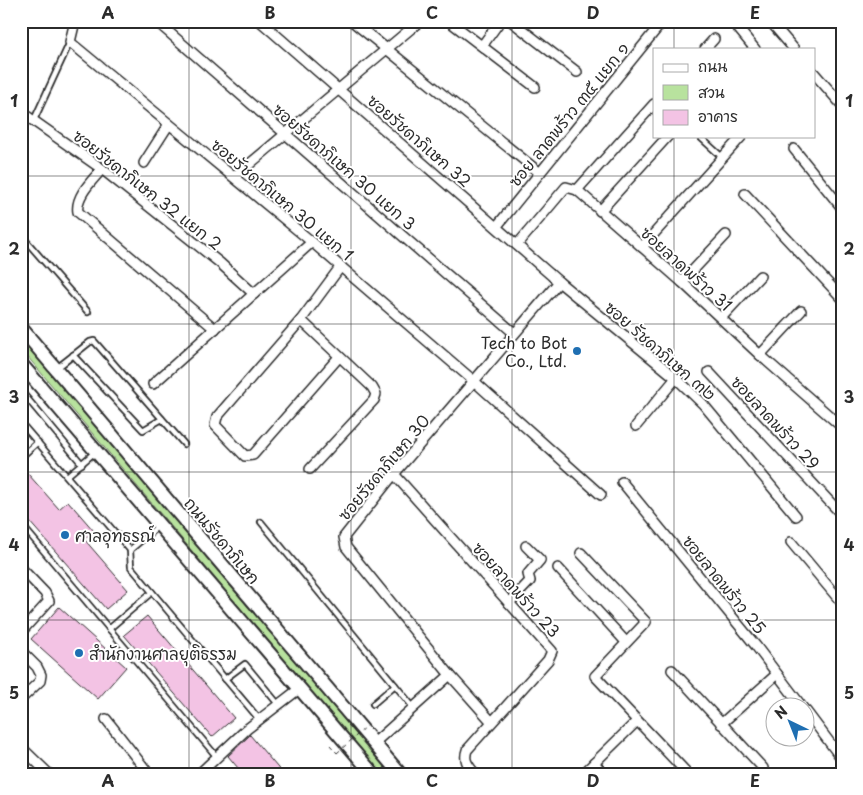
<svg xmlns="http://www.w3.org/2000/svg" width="863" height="795" font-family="'Playpen Sans','Playpen Sans Thai',sans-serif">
<rect width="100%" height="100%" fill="#fff"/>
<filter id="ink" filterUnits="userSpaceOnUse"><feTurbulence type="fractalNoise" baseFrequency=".02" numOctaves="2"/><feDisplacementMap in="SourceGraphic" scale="10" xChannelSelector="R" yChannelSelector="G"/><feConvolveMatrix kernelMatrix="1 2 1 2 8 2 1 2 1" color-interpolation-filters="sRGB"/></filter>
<g filter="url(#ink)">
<path fill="#b8e29e" stroke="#728664" d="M 21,339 L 390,774 L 381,774 L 21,349 Z"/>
<g fill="#f3c3e4" stroke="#2b2b2b">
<path d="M 21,466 L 59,509 L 68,501 L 94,531 L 84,539 L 128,590 L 106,609 L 21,512 Z"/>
<path d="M 59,607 L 126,667 L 98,699 L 31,639 Z"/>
<path d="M 147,616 L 234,718 L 212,737 L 124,635 Z"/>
<path d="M 250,735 L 283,774 L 243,774 L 228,756 Z"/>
</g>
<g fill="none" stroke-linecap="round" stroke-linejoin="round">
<defs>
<g id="lane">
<path d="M 34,120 L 70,42"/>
<path d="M 699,136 L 722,157"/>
<path d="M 21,235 L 88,312"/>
<path d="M 73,355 L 143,430 L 162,419"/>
<path d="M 57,368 L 90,342 L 94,341 L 184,444"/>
<path d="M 21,391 L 82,464"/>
<path d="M 21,423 L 130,550 L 131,567 L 259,719"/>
<path d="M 21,457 L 38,442"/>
<path d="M 67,476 L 94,453"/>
<path d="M 261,522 L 395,685 L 373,704"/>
<path d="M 21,524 L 217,757"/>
<path d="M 130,550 L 157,527"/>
<path d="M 109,629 L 152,592"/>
<path d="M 225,679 L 245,664 L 278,704"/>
<path d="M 395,685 L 413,707"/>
</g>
<g id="street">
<path d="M 75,21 L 70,42 L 312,242 L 475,382 L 601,495"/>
<path d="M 156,21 L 514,333"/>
<path d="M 260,21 L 559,282 L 676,378 L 703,404 L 796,516"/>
<path d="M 352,21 L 540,173"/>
<path d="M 449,21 L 535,87"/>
<path d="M 511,21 L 577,72"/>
<path d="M 770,21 L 794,49"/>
<path d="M 737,27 L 755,49"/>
<path d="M 482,46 L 500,21"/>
<path d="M 705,49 L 714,39"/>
<path d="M 814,73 L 842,105"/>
<path d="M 21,112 L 102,169 L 220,263 L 254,294"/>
<path d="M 794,149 L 842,208"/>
<path d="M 144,163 L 169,124"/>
<path d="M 102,169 C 93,180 75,196 78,212 L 215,329"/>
<path d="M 234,177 L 420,21"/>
<path d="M 577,190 L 654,104"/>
<path d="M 745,194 L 842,298"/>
<path d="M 600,211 L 668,136"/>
<path d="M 497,226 L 663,21"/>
<path d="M 517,245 L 566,187 L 577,190 L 682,282 L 760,355 L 842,427"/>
<path d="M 642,247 L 742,136"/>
<path d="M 682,282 L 726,235"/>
<path d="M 721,318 L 760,276"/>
<path d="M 301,320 L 372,387 L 376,394 L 374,400 L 310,469"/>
<path d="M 760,355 L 801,311"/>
<path d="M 339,357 L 253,455 L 245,456 L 215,425 L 217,417 L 301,320 L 341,266"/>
<path d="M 709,372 L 842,515"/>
<path d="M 153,384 L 312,242"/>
<path d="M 636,426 L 676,378"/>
<path d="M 394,474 L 552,651 L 548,660 L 467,750 C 463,761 469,766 475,774"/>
<path d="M 622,482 L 756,646 L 803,708"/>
<path d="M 791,542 L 842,603"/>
<path d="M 581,553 L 646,622 L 595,676 L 688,774"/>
<path d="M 21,568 L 45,593 L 49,601 L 21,632"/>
<path d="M 558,568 L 626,642"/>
<path d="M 509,603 L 530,581 L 528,574 L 540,560 L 526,546"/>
<path d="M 21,651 L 37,667 L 41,675 L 40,681 L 21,699"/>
<path d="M 672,670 L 763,768"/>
<path d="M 450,675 L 491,721"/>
<path d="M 806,711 L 842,759"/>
<path d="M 106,719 L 149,774"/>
<path d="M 721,724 L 777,674"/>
<path d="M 374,743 L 450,675 L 346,547 L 344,537 L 394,474 L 559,282"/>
<path d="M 21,747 L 49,774"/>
<path d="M 594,763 L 604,774"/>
<path d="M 199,774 L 247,729 L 299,689"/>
<path d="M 583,774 L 637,721"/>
</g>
<g id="primary">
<path d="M 21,328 L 400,774"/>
<path d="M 21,364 L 373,774"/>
</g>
</defs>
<use href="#lane" stroke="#2b2b2b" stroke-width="8"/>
<use href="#street" stroke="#2b2b2b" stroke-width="12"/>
<use href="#primary" stroke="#2b2b2b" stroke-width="16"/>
<path stroke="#2b2b2b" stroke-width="1" stroke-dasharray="4 4" stroke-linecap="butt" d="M 330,745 L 337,753"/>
<use href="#lane" stroke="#fff" stroke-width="4.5"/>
<use href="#street" stroke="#fff" stroke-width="9"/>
<use href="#primary" stroke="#fff" stroke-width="12"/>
<path stroke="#2b2b2b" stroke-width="1" stroke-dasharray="4 4" stroke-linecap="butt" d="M 337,753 L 367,726"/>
</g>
</g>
<path fill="none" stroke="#2b2b2b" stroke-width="1" stroke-opacity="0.55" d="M 189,21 L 189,774M 351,21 L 351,774M 512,21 L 512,774M 674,21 L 674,49M 674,136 L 674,774M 21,176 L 842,176M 21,324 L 842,324M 21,472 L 842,472M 21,620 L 842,620"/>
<g fill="#1f6fb2" stroke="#fff" stroke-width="2">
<circle cx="577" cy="351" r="5"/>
<circle cx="65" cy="535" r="5"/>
<circle cx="79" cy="653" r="5"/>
</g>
<g text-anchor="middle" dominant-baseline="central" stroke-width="4" stroke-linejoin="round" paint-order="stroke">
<g font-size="16" fill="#2b2b2b" stroke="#fff">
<text transform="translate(568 114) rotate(-51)">ซอย ลาดพร้าว ๓๕ แยก ๑</text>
<text transform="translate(420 140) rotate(41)">ซอยรัชดาภิเษก 32</text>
<text transform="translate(345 166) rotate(41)">ซอยรัชดาภิเษก 30 แยก 3</text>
<text transform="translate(148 189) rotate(38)">ซอยรัชดาภิเษก 32 แยก 2</text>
<text transform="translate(283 199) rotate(40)">ซอยรัชดาภิเษก 30 แยก 1</text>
<text transform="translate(687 268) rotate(42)">ซอยลาดพร้าว 31</text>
<text transform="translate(661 350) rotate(41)">ซอย รัชดาภิเษก ๓๒</text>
<text transform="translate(776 422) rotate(47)">ซอยลาดพร้าว 29</text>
<text transform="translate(383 467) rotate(-50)">ซอยรัชดาภิเษก 30</text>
<text transform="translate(223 540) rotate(50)">ถนนรัชดาภิเษก</text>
<text transform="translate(725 584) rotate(51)">ซอยลาดพร้าว 25</text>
<text transform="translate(517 589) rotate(48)">ซอยลาดพร้าว 23</text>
</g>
<g font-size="16" fill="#2b2b2b" stroke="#fff" text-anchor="start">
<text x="567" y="342" text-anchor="end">Tech to Bot<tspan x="567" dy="18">Co., Ltd.</tspan></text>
<text x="75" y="535">ศาลอุทธรณ์</text>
<text x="89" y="653">สำนักงานศาลยุติธรรม</text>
</g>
</g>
<rect width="863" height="795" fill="none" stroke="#fff" stroke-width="55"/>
<rect x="653" y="48" width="162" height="90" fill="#ffffff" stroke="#aaaaaa"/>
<rect x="663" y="64" width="25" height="8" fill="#ffffff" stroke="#aaaaaa"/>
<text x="698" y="72" font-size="15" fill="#2b2b2b">ถนน</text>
<rect x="663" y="85" width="25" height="15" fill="#b8e29e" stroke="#aaaaaa"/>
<text x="698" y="98" font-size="15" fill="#2b2b2b">สวน</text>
<rect x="663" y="110" width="25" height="15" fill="#f3c3e4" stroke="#aaaaaa"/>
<text x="698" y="122" font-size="15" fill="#2b2b2b">อาคาร</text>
<g transform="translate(790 722) rotate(317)"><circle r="24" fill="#ffffff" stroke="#aaaaaa"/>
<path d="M0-4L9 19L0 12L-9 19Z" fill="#1f6fb2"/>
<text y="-8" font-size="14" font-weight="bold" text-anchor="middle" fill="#2b2b2b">N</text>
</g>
<rect x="28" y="28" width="808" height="740" fill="none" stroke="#2b2b2b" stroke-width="2"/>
<g font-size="16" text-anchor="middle" font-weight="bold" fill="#2b2b2b">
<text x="108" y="19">A</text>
<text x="270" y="19">B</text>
<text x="432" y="19">C</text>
<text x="593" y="19">D</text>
<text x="755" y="19">E</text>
<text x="14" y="107">1</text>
<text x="849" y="107">1</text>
<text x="14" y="255">2</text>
<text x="849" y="255">2</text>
<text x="14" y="403">3</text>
<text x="849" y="403">3</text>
<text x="14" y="551">4</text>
<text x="849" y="551">4</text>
<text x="14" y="699">5</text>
<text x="849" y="699">5</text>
<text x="108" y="787">A</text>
<text x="270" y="787">B</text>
<text x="432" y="787">C</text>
<text x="593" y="787">D</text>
<text x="755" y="787">E</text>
</g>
</svg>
